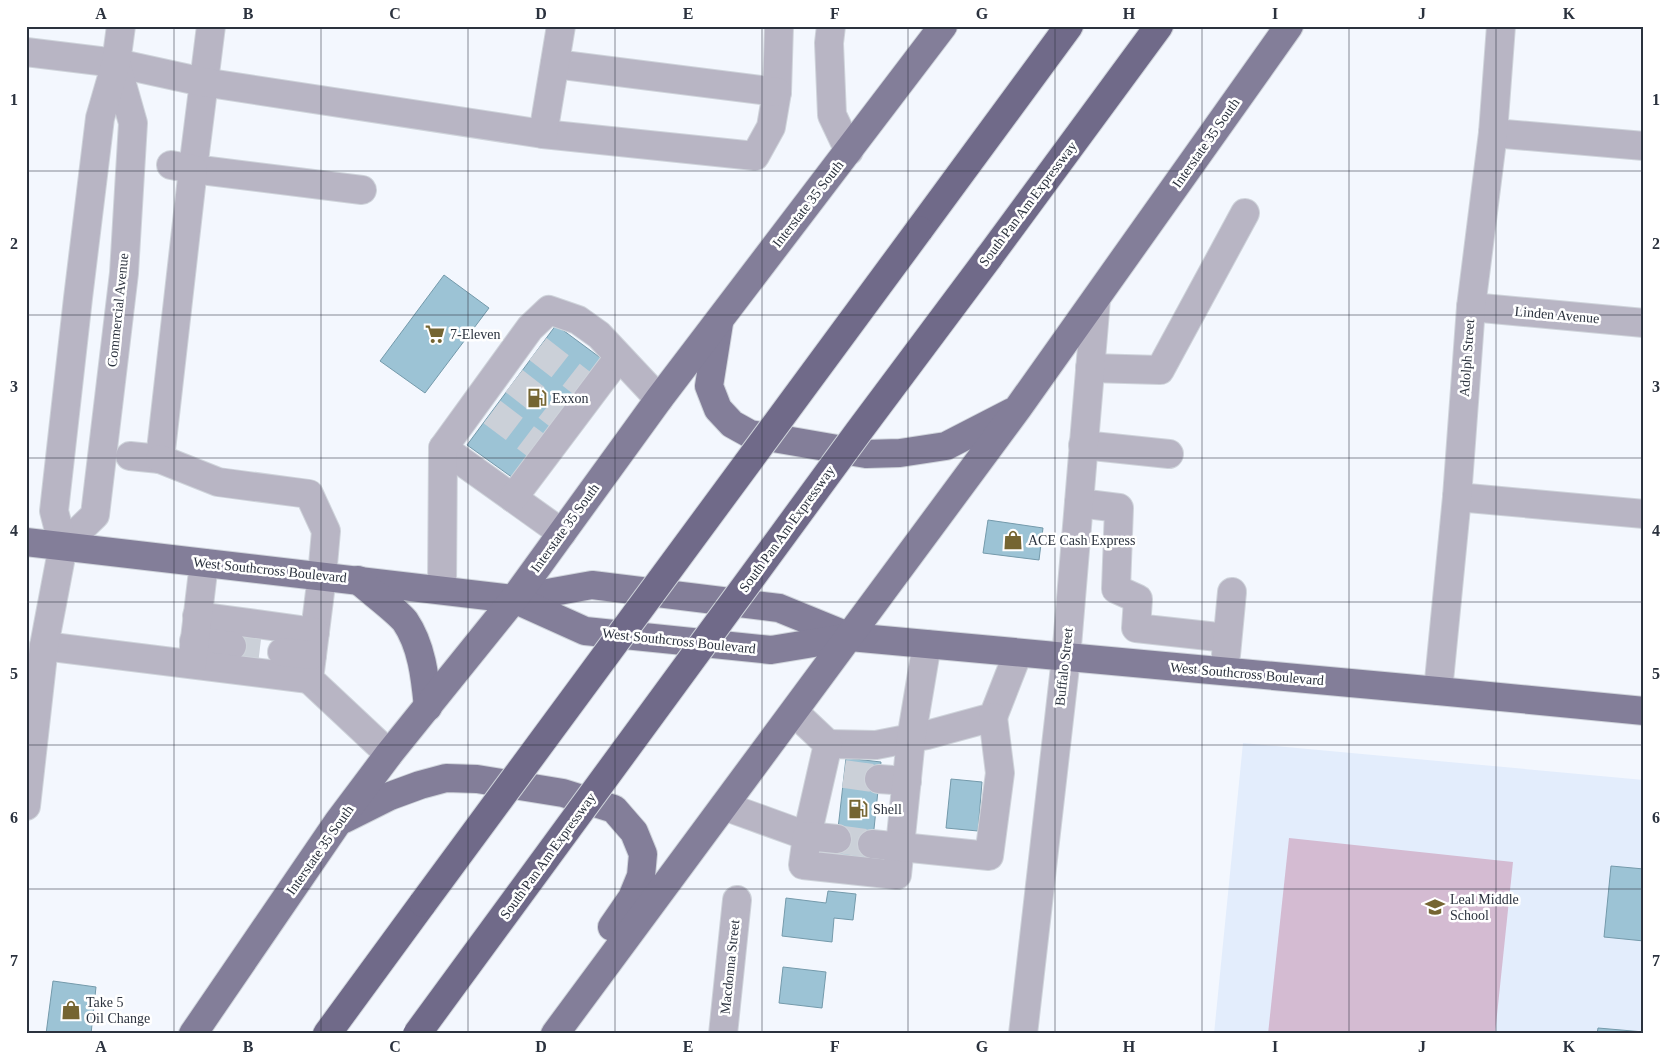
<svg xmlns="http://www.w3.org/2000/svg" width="1670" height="1060" font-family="'Times New Roman',serif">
<rect width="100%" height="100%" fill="#f3f7fe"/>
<path fill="#e3edfc" d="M 1243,743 L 1644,780 L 1644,1034 L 1214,1034 Z"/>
<path fill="#d4bbd2" d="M 1289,838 L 1513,862 L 1495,1034 L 1268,1034 Z"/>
<g fill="#9cc3d5" stroke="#749aab">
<path d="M 444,275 L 489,308 L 425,393 L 380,361 Z"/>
<path d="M 556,325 L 602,359 L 513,478 L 467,445 Z"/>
<path d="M 988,520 L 1043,528 L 1039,560 L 983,553 Z"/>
<path d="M 846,758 L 881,762 L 870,867 L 834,864 Z"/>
<path d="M 951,779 L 982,782 L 978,831 L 946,828 Z"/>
<path d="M 1611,866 L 1644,869 L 1644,941 L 1604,937 Z"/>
<path d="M 828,891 L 856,894 L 853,920 L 834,918 L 832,942 L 782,936 L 786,898 L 826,903 Z"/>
<path d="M 783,967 L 826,972 L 822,1008 L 779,1003 Z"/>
<path d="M 53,981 L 96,987 L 91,1034 L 46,1034 Z"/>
<path d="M 1598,1028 L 1644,1032 L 1644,1034 L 1597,1034 Z"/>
</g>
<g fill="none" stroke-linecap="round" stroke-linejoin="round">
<g stroke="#cbd0d8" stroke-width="28" stroke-dasharray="28 14" stroke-linecap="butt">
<path d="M 538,349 L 583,384"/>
<path d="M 514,381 L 559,416"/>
<path d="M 492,412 L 537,446"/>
<path d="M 232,646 L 282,652"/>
<path d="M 844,774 L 879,779"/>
<path d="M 837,839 L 872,844"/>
</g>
<defs>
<g id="minor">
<path d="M 211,26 L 193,169 L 362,190"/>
<path d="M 831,26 L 829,43 L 832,115 L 849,151"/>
<path d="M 26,52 L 116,63 L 203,82 L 543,134 L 755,156 L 771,127 L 777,92 L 779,26"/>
<path d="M 555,64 L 777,92"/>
<path d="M 1493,133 L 1644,146"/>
<path d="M 543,134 L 561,26"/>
<path d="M 1471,307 L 1644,323"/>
<path d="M 1090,368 L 1160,370 L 1245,213"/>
<path d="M 1083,445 L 1169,454"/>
<path d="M 443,448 L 562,533"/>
<path d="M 130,456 L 160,459 L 193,169 L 171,165"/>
<path d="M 160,459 L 218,482 L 309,494 L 326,531 L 322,576 L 309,679 L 389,754"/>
<path d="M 1457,497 L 1644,514"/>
<path d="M 513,498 L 619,357"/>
<path d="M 1079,503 L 1119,508 L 1116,589 L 1138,599 L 1136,628 L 1227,638"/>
<path d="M 63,546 L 95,515 L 124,273 L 133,123 L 116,63"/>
<path d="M 442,590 L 443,448 L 530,328 L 549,310 L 578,320 L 599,335 L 659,399"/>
<path d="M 197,616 L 315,632"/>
<path d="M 194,641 L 232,646"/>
<path d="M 44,646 L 309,679"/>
<path d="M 282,652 L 312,655"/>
<path d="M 1226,655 L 1232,592"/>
<path d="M 192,664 L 204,563"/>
<path d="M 1438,691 L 1457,497 L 1471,307 L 1493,133 L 1501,26"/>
<path d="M 828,744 L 876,745 L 927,735 L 993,717 L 1018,653"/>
<path d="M 879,779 L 907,781"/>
<path d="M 26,806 L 44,646 L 63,546 L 54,511 L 78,298 L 100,118 L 116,63 L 121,26"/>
<path d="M 724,806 L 807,836 L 828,744 L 794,712"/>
<path d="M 837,839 L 807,836 L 803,865 L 897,875 L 911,739 L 927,644"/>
<path d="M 872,844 L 989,856 L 1000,773 L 993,717"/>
<path d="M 723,1034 L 737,900"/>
<path d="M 1023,1034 L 1066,658 L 1096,299"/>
</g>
<g id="major">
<path d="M 719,323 L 709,386 L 718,409 L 732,424 L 750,434 L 866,454 L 900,453 L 946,446 L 1012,412"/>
<path d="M 26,542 L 514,599 L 592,585 L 779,608 L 850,637"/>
<path d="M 358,580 C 370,591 396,610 405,621 C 422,646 425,677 428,707"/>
<path d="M 514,599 L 585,631 L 771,650 L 850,637 L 1438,691 L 1644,711"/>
<path d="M 344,819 L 390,796 L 420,785 L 446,778 L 477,779 L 563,793 L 614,809 L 634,832 L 643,854 L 641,876 L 632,898 L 612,927"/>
<path d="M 193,1034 L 338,822 L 389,754 L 514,599 L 659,399 L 943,26"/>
<path d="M 555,1034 L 1018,408 L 1289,26"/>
</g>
<g id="highway">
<path d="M 919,230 L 1069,26"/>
<path d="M 989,257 L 1159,26"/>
<path d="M 327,1034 L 423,903"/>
</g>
</defs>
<use href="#minor" stroke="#cfd4db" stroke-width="30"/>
<use href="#major" stroke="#cfd4db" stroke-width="30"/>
<use href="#highway" stroke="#cfd4db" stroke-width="30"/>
<use href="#minor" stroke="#b8b5c4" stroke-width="28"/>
<use href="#major" stroke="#837e99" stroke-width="28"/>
<use href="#highway" stroke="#706a89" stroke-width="28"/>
<defs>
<g id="highway-bridge">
<path d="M 423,903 L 919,230"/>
<path d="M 417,1034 L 859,431 L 989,257"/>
</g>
</defs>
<use href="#highway-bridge" stroke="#cfd4db" stroke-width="30" stroke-linecap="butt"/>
<use href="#highway-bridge" stroke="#706a89" stroke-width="28"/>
</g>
<path fill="none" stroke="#2b323e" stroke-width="1" stroke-opacity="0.55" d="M 174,26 L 174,1034M 321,26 L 321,1034M 468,26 L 468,1034M 615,26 L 615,1034M 762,26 L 762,1034M 908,26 L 908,1034M 1055,26 L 1055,1034M 1202,26 L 1202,1034M 1349,26 L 1349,1034M 1496,26 L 1496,1034M 26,171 L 1644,171M 26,315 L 1644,315M 26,458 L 1644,458M 26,602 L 1644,602M 26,745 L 1644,745M 26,889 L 1644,889"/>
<defs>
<symbol id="supermarket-bare" viewBox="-9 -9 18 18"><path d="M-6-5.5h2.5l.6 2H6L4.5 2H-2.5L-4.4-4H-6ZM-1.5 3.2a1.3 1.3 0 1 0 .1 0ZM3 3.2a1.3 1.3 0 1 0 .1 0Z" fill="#756532" stroke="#fff" stroke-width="2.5" paint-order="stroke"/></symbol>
<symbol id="fuel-bare" viewBox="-9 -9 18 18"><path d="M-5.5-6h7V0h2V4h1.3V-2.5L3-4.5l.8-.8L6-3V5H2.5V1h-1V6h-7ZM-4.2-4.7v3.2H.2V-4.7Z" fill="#756532" stroke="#fff" stroke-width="2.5" paint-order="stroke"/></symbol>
<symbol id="shop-bare" viewBox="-9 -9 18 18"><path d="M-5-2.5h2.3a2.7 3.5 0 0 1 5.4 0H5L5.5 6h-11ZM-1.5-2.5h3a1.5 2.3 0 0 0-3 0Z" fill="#756532" stroke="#fff" stroke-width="2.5" paint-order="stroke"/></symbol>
<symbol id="school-bare" viewBox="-9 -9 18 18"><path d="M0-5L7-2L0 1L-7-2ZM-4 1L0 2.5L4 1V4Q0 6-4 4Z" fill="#756532" stroke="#fff" stroke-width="2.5" paint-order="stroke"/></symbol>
</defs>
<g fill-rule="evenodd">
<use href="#supermarket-bare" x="421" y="320" width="28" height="28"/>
<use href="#fuel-bare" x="523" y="384" width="28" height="28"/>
<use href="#shop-bare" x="999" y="526" width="28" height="28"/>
<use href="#fuel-bare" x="844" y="795" width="28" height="28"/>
<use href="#school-bare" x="1421" y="893" width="28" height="28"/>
<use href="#shop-bare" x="57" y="996" width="28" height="28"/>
</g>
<g text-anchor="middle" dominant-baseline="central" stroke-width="5" stroke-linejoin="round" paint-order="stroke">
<g font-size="14" fill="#2b323e" stroke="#fff">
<text transform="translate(1206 143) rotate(-55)">Interstate 35 South</text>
<text transform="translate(808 204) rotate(-52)">Interstate 35 South</text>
<text transform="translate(1028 204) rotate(-53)">South Pan Am Expressway</text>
<text transform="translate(118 310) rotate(-84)">Commercial Avenue</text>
<text transform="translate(1557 315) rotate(5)">Linden Avenue</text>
<text transform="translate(1467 358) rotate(-86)">Adolph Street</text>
<text transform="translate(565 528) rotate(-54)">Interstate 35 South</text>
<text transform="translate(787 529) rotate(-54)">South Pan Am Expressway</text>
<text transform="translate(270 570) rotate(6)">West Southcross Boulevard</text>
<text transform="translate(679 641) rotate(6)">West Southcross Boulevard</text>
<text transform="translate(1064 667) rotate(-84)">Buffalo Street</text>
<text transform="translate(1247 674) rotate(5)">West Southcross Boulevard</text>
<text transform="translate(320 850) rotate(-55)">Interstate 35 South</text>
<text transform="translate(548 856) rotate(-54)">South Pan Am Expressway</text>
<text transform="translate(730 967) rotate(-84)">Macdonna Street</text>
</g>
<g font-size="14" fill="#2b323e" stroke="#fff" text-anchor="start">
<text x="450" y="334">7-Eleven</text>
<text x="552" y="398">Exxon</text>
<text x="1028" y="540">ACE Cash Express</text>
<text x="873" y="809">Shell</text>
<text x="1450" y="899">Leal Middle<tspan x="1450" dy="16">School</tspan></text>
<text x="86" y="1002">Take 5<tspan x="86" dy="16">Oil Change</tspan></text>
</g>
</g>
<rect width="1670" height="1060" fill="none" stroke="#ffffff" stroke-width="55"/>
<rect x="28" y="28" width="1614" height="1004" fill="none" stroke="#2b323e" stroke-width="2"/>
<g font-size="16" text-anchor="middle" font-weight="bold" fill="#2b323e">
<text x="101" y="19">A</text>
<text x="248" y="19">B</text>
<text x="395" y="19">C</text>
<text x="541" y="19">D</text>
<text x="688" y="19">E</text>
<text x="835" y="19">F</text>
<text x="982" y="19">G</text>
<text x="1129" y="19">H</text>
<text x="1275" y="19">I</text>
<text x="1422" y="19">J</text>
<text x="1569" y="19">K</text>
<text x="14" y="105">1</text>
<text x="1656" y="105">1</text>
<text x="14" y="249">2</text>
<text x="1656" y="249">2</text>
<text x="14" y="392">3</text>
<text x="1656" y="392">3</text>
<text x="14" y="536">4</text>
<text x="1656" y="536">4</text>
<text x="14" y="679">5</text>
<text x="1656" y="679">5</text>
<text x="14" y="823">6</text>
<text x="1656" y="823">6</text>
<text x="14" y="966">7</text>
<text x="1656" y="966">7</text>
<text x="101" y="1052">A</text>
<text x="248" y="1052">B</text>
<text x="395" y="1052">C</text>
<text x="541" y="1052">D</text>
<text x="688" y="1052">E</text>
<text x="835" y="1052">F</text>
<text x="982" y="1052">G</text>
<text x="1129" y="1052">H</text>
<text x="1275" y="1052">I</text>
<text x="1422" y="1052">J</text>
<text x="1569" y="1052">K</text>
</g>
</svg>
